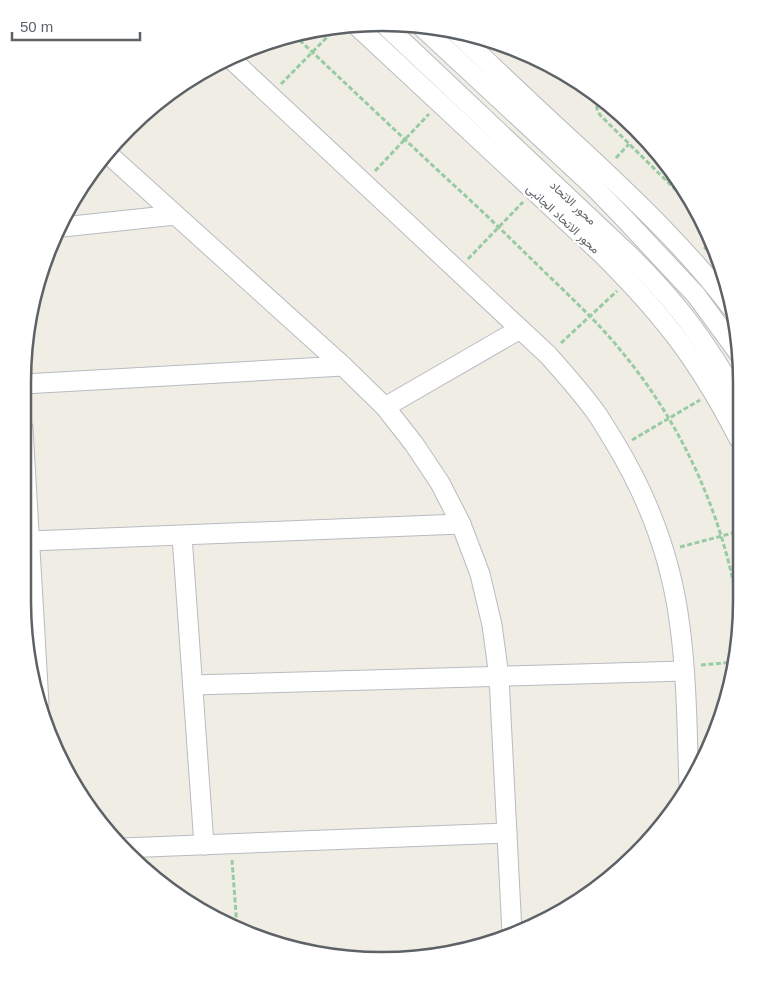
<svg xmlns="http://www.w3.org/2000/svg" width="764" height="983" font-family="Helvetica,Vazirmatn,sans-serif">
<rect width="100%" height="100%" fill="#f0ede5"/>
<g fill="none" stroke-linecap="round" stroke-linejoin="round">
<defs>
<g id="minor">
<path d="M 384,24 L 631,257 C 648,274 665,292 680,311 C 703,339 722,370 740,401"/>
<path d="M 356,25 L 603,255 C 625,277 646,299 665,323 C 694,358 718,398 739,439"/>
<path d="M 421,26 L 592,185 L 623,217 L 696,295 L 740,355"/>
<path d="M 455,31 C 498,72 541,113 585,153 C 637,202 688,250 731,307"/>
<path d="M 230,58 L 548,355 C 565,374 582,393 597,414 C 603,423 609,433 615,443 C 649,499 672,561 680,627 C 687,679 687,733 689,786"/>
<path d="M 107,153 L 343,366 L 385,407 L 414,444 L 440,483 L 461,524 L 480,574 L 492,625 L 499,677 L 512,933"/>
<path d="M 63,227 L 175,215"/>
<path d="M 23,384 L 343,366"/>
<path d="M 385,407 L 520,329"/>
<path d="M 23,428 L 39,704"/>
<path d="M 182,536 L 204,845"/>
<path d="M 30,541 L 461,524"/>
<path d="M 193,685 L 684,671"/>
<path d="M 122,848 L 507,833"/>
</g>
</defs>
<use href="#minor" stroke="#b8bbc0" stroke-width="21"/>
<g stroke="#98cba3" stroke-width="3" stroke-dasharray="5 2.5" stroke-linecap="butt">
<path d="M 294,35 C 353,90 411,146 470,200 C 499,227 526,254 554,281 C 578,304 602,327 622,352 C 680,422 719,507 736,595"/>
<path d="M 281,84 L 338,26"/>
<path d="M 586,87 L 596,98 L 597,109 L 600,115 L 698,212"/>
<path d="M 616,158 L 629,144"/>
<path d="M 375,171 L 429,114"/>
<path d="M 667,181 L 673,174"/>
<path d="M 704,249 L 712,243"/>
<path d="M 468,259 L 523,202"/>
<path d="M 561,343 L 617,291"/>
<path d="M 632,440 L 700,400"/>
<path d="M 680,547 L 737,532"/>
<path d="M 701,665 L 735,662"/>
<path d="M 232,860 L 237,927"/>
</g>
<use href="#minor" stroke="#fff" stroke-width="19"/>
</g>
<g text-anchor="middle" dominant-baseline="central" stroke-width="5" stroke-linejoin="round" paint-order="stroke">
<g font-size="12" fill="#5d6267" stroke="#fff">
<text transform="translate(573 203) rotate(43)">محور الاتحاد</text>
<text transform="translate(563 219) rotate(43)">محور الاتحاد الجانبى</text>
</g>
</g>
<path d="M0 0H764V983H0ZM382 31H382A351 351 0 0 1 733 382V601A351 351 0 0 1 382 952H382A351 351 0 0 1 31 601V382A351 351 0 0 1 382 31Z" fill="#fff" fill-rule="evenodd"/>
<path fill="none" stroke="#5d6267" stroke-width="2.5" d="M382 31H382A351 351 0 0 1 733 382V601A351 351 0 0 1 382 952H382A351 351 0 0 1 31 601V382A351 351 0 0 1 382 31Z"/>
<path d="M12 32v8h128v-8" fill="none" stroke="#5d6267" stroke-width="2.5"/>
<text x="20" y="32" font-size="15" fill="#5d6267" stroke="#ffffff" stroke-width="4" paint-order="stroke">50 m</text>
</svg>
